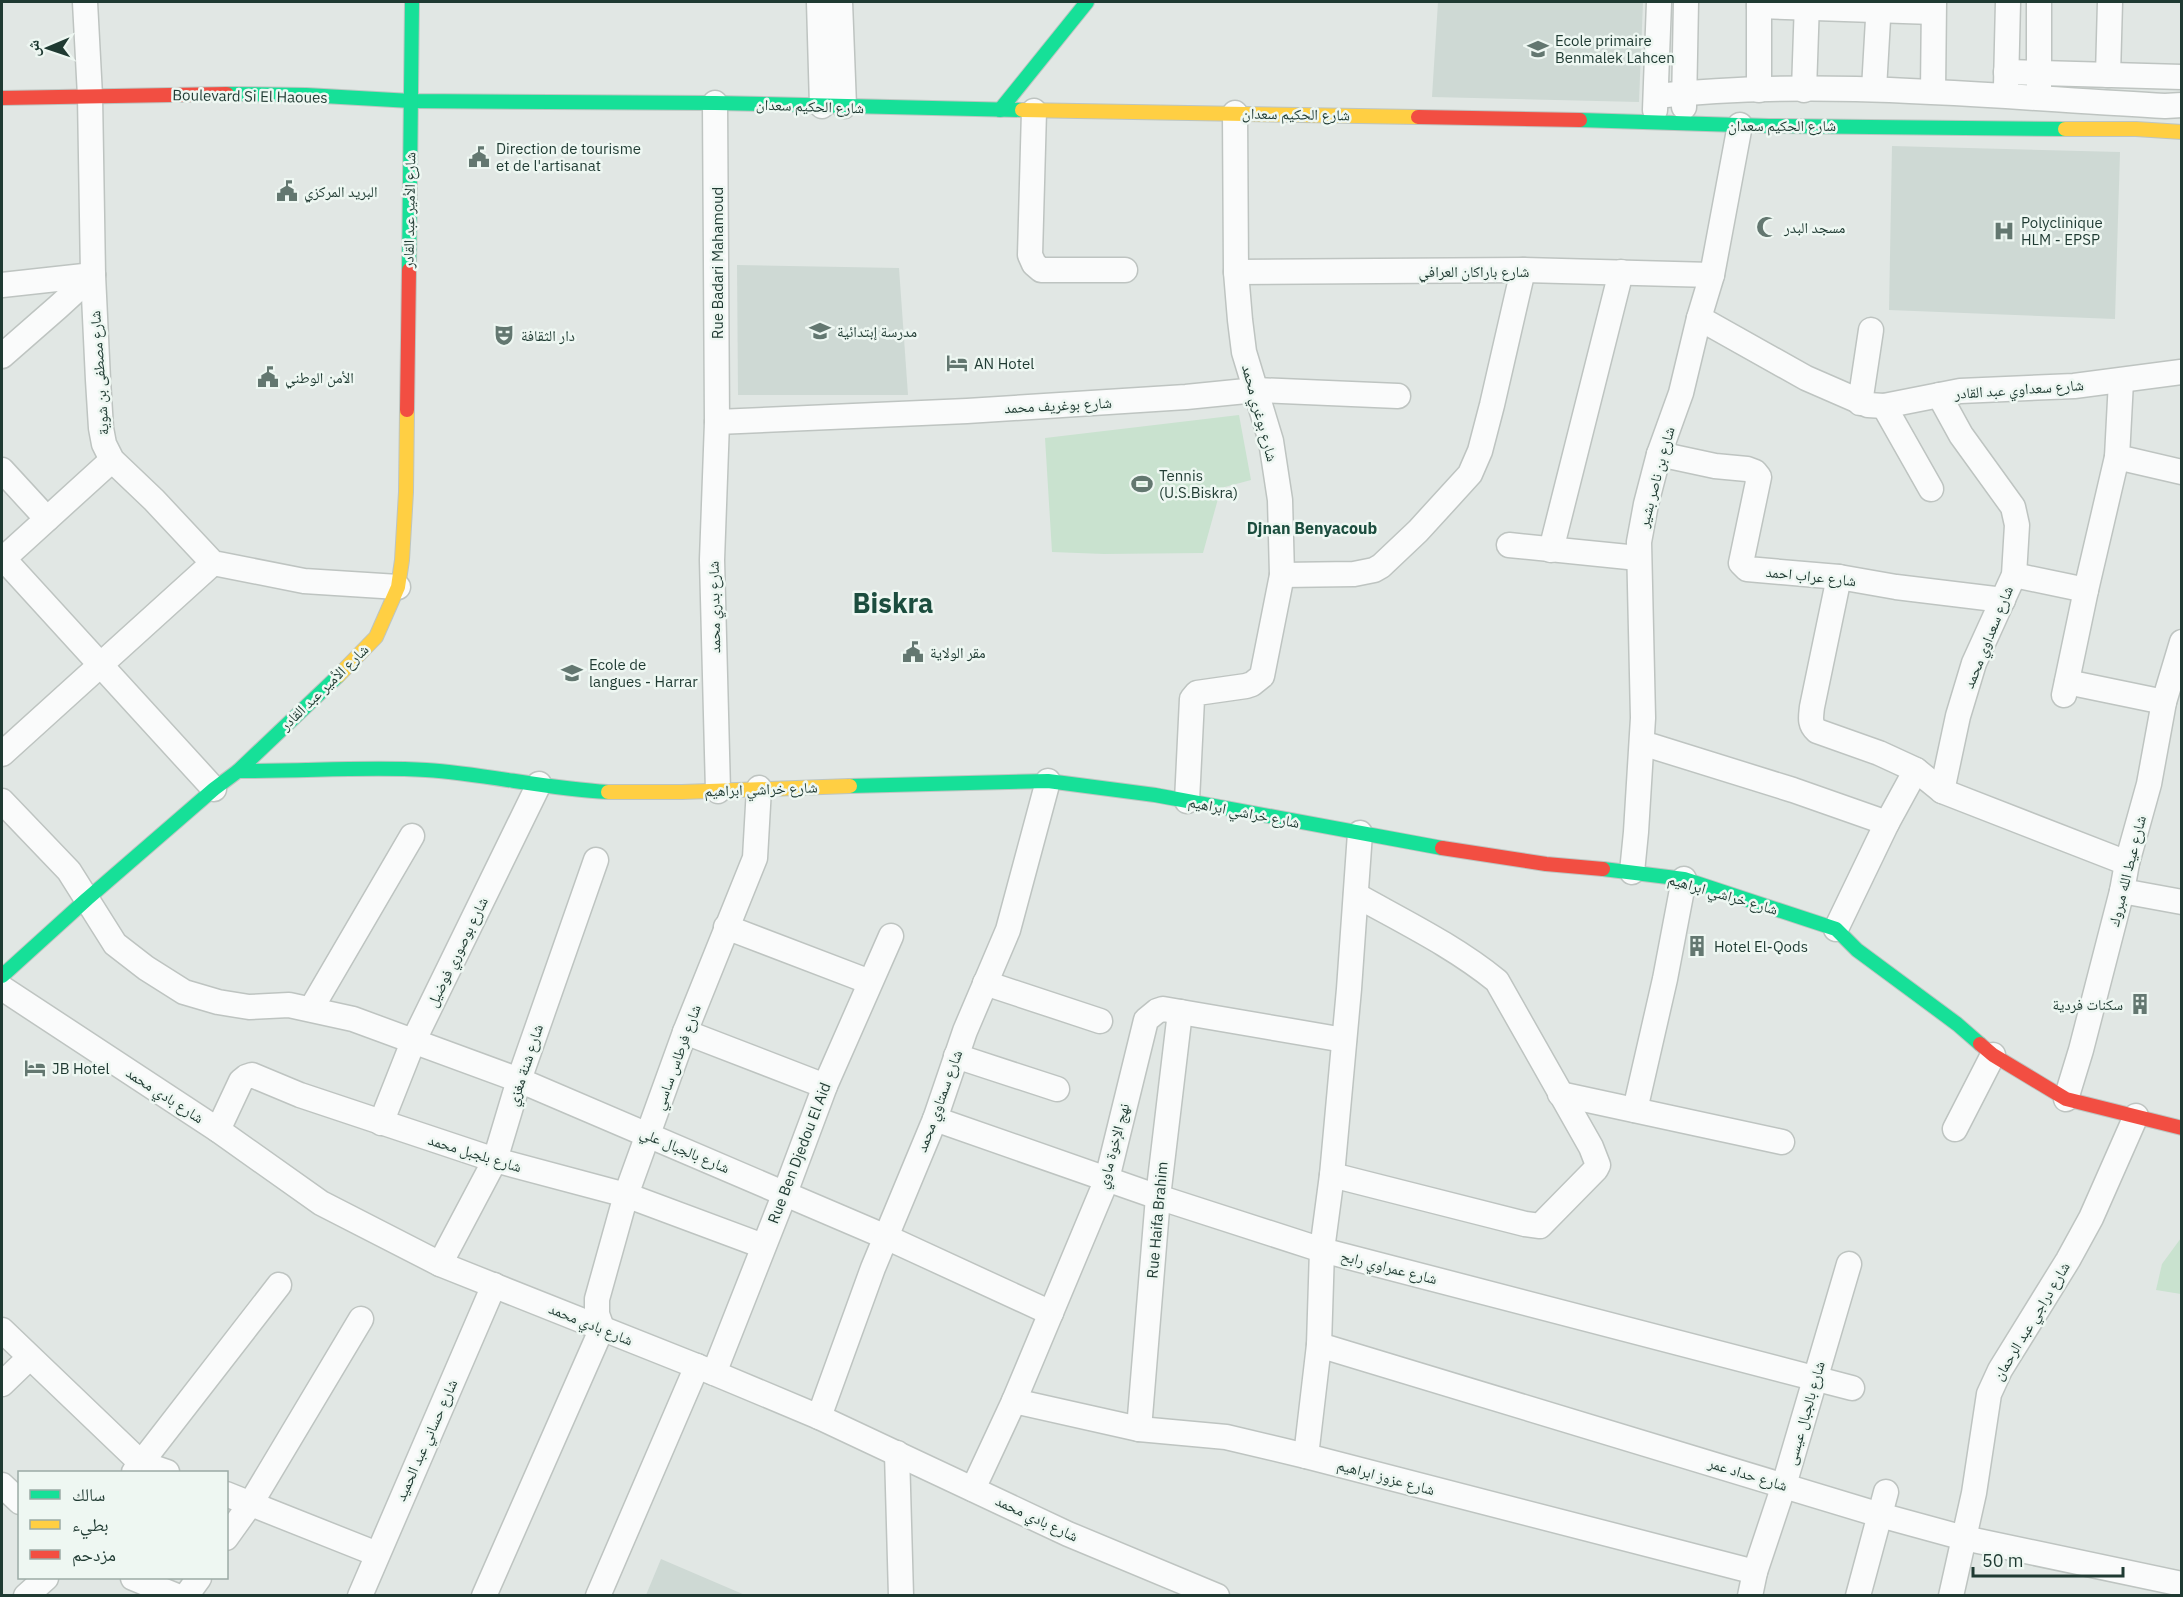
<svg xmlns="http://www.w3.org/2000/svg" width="2183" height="1597" font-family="'IBM Plex Sans','Noto Naskh Arabic',sans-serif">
<rect width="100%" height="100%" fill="#e1e7e4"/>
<g fill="#ced9d4">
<path d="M 1438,2 L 1643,2 L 1639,102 L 1432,97 Z"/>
<path d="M 1892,146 L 2120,152 L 2115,319 L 1889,310 Z"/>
<path d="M 737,265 L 899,268 L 908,395 L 738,395 Z"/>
<path d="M 661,1559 L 745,1595 L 646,1595 Z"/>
</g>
<g fill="#c9e2cf">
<path d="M 1239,415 L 1251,480 L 1221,488 L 1203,553 L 1104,554 L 1052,552 L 1045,438 Z"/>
<path d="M 2181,1238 L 2181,1294 L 2156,1290 L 2162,1264 Z"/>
</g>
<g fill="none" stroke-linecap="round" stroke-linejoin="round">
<defs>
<g id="street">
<path d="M 85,2 L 90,96 L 93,275 L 98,380 L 101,428 L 104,444 L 112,460 L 154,500 L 213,563 L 304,581 L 398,587"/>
<path d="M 819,2 L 822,106"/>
<path d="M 840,2 L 844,106"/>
<path d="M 1759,2 L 1759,90"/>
<path d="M 1759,6 L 1933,12"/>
<path d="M 2006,72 L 2182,77"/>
<path d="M 2108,75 L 2110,2"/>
<path d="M 2006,86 L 2008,2"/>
<path d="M 2039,88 L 2039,2"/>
<path d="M 1874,89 L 1879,2"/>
<path d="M 1804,90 L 1807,2"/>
<path d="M 1933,91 L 1934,2"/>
<path d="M 1656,96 C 1825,78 1995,97 2165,106 L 2182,105"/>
<path d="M 715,103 L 717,422 L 712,560 L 718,791"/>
<path d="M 1684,107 L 1686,2"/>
<path d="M 1655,110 L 1659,2"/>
<path d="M 1034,111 L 1030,255 L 1034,264 L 1041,270 L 1125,270"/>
<path d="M 1236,272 L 1523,270 L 1712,275"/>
<path d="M 2,285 L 93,275"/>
<path d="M 1699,318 L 1806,378 L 1868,405 L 1884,406 L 1960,391 L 2074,386 L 2181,372"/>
<path d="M 2,356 L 58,307 L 93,275"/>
<path d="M 2121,381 L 2117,457 L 2182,472"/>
<path d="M 1939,395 L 1961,435 L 2013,507 L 2017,525 L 2014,575 L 1974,663 L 1958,716 L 1942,791"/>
<path d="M 1860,403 L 1871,330"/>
<path d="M 1884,406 L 1931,489"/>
<path d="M 717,422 L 967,411 L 1186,397 L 1256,390 L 1398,396"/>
<path d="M 1659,454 L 1715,466 L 1747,469 L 1755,472 L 1759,477 L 1741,563 L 1747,569 L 1839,577 L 1896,587 L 2003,600"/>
<path d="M 2,470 L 47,519"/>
<path d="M 1509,545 L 1638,558"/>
<path d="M 1551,550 L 1621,272"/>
<path d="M 2,557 L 214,789"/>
<path d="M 2,560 L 112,460"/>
<path d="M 1282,575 L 1354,574 L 1374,570 L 1381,566 L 1418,531 L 1470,474 L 1480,451 L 1492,405 L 1523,270"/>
<path d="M 2014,575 L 2086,590"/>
<path d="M 1839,577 L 1812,707 C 1811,717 1809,724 1817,731 L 1879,753 L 1916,770 L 1942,791 L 2127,863"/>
<path d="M 2067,682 L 2164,702"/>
<path d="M 2064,695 L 2086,590 L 2117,457"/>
<path d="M 1642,743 L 1793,790 L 1887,823"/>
<path d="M 2,754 L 213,563"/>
<path d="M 2,801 L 69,871 L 115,944 L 146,968 L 184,992 L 218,1002 L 249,1007 L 289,1005 L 353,1019 L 519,1080 L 886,1237 L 1051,1313"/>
<path d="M 1187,801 L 1192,699 L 1197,693 L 1246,686 L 1252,684 L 1262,676 L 1282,575 L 1280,500 L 1271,441 L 1244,352 L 1240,320 L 1236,272 L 1235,113"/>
<path d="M 1632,872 L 1636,832 L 1643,718 L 1639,542 L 1646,504 L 1659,454 L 1681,393 L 1699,318 L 1712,275 L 1740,125"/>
<path d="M 2122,891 L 2182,902"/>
<path d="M 726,927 L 870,982"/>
<path d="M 1836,929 L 1887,823 L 1916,770"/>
<path d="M 985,983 L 1100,1021"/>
<path d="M 2,988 L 218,1130 L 321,1203 L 440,1264 L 714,1373 L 819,1417 L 1068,1534 L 1217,1596"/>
<path d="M 311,1009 L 412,836"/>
<path d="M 685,1032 L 825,1086"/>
<path d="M 956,1056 L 1057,1089"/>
<path d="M 1560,1094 L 1782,1142"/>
<path d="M 2066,1099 L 2081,1050 L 2122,891 L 2127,863 L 2149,784 L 2164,702 L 2182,642"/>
<path d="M 1635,1110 L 1665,979 L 1684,879"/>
<path d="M 935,1119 L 1158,1197 L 1322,1250 L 1852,1388"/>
<path d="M 381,1123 L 413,1042 L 539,784"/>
<path d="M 1955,1129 L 1993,1055"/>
<path d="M 218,1130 L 241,1081 L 246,1077 L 252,1075 L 300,1095 L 495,1160 L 626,1195 L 763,1246"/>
<path d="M 1332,1175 L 1525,1224 L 1540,1226 L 1596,1169 L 1598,1165 L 1591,1147 L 1497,981 C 1454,946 1404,922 1356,895"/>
<path d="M 440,1264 L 495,1160 L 519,1080 L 596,860"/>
<path d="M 2,1330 L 141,1463 L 167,1472"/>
<path d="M 1319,1345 L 1880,1515 L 1964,1538 L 2182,1584"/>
<path d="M 714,1373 L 785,1193 L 825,1086 L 891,936"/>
<path d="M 2,1384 L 29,1358"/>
<path d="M 1014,1401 L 1139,1429 L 1226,1437 L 1306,1456 L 1755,1572"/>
<path d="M 819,1417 L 873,1268 L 935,1119 L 965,1031 L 1008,930 L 1048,781"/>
<path d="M 1139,1429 L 1158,1197 L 1180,1012"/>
<path d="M 897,1453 L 901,1596"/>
<path d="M 1306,1456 L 1319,1345 L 1322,1250 L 1332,1175 L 1349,989 L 1360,833"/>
<path d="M 134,1472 L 279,1285"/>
<path d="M 2,1485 L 20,1502"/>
<path d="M 973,1489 L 1014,1401 L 1107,1179 L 1146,1020 L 1157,1011 L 1163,1009 L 1344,1040"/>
<path d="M 226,1494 L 377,1554"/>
<path d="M 226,1538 L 251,1503 L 361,1319"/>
<path d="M 133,1578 L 177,1596"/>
<path d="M 26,1596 L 46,1578"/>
<path d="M 186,1596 L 199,1578"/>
<path d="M 360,1596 L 494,1285"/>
<path d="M 484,1596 L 602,1328 L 597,1314 L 597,1299 L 626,1195 L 685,1032 L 755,858 L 759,788"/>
<path d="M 598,1596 L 697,1366"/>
<path d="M 1750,1596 L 1755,1572 L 1784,1485 L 1849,1264"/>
<path d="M 1858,1596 L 1886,1492"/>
<path d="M 1951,1596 L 1974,1493 L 1989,1394 L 2000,1370 L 2068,1260 L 2091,1218 L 2136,1116"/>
</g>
<g id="fast">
<path d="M 227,94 L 306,95 L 411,101 L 715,103 L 1022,110"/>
<path d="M 1000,110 L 1087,2"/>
<path d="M 1580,120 L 1769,126 L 2065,129"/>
<path d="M 409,270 L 412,2"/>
<path d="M 238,771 C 301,772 363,766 426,770 C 487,774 547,789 608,792"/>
<path d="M 850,786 L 1048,781 L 1155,795 L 1442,848"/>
<path d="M 1603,869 L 1684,879 L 1836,929 L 1857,950 L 1957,1024 L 1980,1044"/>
<path d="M 2,976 L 87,899 L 214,789 L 238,771 L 338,676"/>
</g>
<g id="slow">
<path d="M 1022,110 L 1418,117"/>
<path d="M 2065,129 L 2136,129 L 2182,132"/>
<path d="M 338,676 L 376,637 L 398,587 L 402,560 L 406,492 L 407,410"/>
<path d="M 608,792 L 682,792 L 850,786"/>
</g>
<g id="jam">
<path d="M 2,98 L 227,94"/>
<path d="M 1418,117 L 1580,120"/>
<path d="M 407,410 L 409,270"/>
<path d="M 1442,848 L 1546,864 L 1603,869"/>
<path d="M 1980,1044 L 1993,1055 L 2066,1099 L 2182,1128"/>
</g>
</defs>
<use href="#street" stroke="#bec4c1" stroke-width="27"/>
<use href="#fast" stroke="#bdc5c1" stroke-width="16"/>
<use href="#slow" stroke="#bdc5c1" stroke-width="16"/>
<use href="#jam" stroke="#bdc5c1" stroke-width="16"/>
<use href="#street" stroke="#fafbfb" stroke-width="24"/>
<use href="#fast" stroke="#16e098" stroke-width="14"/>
<use href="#slow" stroke="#ffcf43" stroke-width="14"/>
<use href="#jam" stroke="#f24e42" stroke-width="14"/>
</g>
<defs>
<symbol id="school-bare" viewBox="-9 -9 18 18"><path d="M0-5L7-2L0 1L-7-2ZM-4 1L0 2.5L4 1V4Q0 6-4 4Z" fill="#637770" stroke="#eef7f2" stroke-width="2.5" paint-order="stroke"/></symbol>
<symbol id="civic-bare" viewBox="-9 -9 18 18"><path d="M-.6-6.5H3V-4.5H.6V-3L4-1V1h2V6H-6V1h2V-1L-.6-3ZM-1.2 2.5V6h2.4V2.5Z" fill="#637770" stroke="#eef7f2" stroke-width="2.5" paint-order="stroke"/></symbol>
<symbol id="mosque-bare" viewBox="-9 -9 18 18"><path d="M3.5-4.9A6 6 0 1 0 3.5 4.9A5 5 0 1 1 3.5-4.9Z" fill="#637770" stroke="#eef7f2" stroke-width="2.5" paint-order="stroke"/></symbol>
<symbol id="hospital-bare" viewBox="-9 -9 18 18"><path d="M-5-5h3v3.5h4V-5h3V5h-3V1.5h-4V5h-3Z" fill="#637770" stroke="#eef7f2" stroke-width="2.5" paint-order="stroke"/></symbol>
<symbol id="theatre-bare" viewBox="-9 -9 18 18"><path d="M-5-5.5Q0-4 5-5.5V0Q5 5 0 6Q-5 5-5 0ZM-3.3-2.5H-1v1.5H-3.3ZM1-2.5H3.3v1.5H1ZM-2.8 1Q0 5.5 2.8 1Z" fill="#637770" stroke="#eef7f2" stroke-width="2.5" paint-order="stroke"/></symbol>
<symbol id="hotel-bare" viewBox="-9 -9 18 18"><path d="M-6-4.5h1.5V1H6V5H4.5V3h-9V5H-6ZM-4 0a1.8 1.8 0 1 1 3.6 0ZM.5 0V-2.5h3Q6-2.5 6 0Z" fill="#637770" stroke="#eef7f2" stroke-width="2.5" paint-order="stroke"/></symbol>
<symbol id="stadium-bare" viewBox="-9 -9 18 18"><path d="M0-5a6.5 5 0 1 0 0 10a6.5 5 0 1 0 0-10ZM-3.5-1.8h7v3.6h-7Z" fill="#637770" stroke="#eef7f2" stroke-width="2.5" paint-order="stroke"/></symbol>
<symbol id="building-bare" viewBox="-9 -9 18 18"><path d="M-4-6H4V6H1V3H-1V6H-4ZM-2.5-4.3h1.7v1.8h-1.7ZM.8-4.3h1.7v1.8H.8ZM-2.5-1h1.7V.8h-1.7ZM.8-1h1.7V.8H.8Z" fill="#637770" stroke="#eef7f2" stroke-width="2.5" paint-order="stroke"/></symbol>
</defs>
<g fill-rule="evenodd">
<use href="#school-bare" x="1523" y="34" width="30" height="30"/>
<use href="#civic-bare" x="464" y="142" width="30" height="30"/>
<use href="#civic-bare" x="272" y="176" width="30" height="30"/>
<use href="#mosque-bare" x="1752" y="212" width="30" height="30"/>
<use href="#hospital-bare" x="1989" y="216" width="30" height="30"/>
<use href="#school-bare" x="805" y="316" width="30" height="30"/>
<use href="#theatre-bare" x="489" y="320" width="30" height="30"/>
<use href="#hotel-bare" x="942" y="348" width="30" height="30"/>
<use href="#civic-bare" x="253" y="362" width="30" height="30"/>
<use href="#stadium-bare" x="1127" y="469" width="30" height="30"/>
<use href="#civic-bare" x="898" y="637" width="30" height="30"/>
<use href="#school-bare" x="557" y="658" width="30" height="30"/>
<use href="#building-bare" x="1682" y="931" width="30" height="30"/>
<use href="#building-bare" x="2125" y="989" width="30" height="30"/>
<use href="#hotel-bare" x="20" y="1053" width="30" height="30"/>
</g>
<g text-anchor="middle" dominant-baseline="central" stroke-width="5" stroke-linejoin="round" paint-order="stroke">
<g font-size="15" fill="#1f3a32" stroke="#eef7f2" text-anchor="start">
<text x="1555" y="40">Ecole primaire<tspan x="1555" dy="17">Benmalek Lahcen</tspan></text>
<text x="496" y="148">Direction de tourisme<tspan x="496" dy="17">et de l'artisanat</tspan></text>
<text x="304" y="191">البريد المركزي</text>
<text x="2021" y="222">Polyclinique<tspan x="2021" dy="17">HLM - EPSP</tspan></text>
<text x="1784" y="227">مسجد البدر</text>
<text x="837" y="331">مدرسة إبتدائية</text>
<text x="521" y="335">دار الثقافة</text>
<text x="974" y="363">AN Hotel</text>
<text x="285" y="377">الأمن الوطني</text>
<text x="1159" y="475">Tennis<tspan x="1159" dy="17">(U.S.Biskra)</tspan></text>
<text x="930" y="652">مقر الولاية</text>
<text x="589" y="664">Ecole de<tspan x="589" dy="17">langues - Harrar</tspan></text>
<text x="1714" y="946">Hotel El-Qods</text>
<text x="2123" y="1004" text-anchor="end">سكنات فردية</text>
<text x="52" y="1068">JB Hotel</text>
</g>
<g font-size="15" fill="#1f3a32" stroke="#eef7f2">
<text transform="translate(250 96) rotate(1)">Boulevard Si El Haoues</text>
<text transform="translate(810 106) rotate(2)">شارع الحكيم سعدان</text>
<text transform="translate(1296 114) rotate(1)">شارع الحكيم سعدان</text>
<text x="1782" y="125">شارع الحكيم سعدان</text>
<text transform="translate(409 210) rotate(-89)">شارع الأمير عبد القادر</text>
<text transform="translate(717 263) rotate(-90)">Rue Badari Mahamoud</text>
<text x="1474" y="271">شارع باراكان العرافي</text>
<text transform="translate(99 373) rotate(-94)">شارع مصطفى بن شوية</text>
<text transform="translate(2019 389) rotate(-4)">شارع سعداوي عبد القادر</text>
<text transform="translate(1058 405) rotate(-3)">شارع بوغريف محمد</text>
<text transform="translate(1260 413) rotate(75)">شارع بوغري محمد</text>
<text transform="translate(1656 477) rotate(-75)">شارع بن ناصر بشير</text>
<text transform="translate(1811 576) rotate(6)">شارع عراب احمد</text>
<text transform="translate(714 607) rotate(-91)">شارع بدري محمد</text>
<text transform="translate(1988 637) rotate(-68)">شارع سعداوي محمد</text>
<text transform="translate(324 687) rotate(-44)">شارع الأمير عبد القادر</text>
<text transform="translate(761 789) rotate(-2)">شارع خراشي ابراهيم</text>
<text transform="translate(1244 812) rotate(11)">شارع خراشي ابراهيم</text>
<text transform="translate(2127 871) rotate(-76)">شارع عيط الله مبروك</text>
<text transform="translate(1723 894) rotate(16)">شارع خراشي ابراهيم</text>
<text transform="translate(457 952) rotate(-64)">شارع بوصوري فوضيل</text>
<text transform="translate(677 1057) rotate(-70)">شارع فرطاس ساسي</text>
<text transform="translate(525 1065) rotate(-72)">شارع شنة مغزي</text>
<text transform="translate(165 1095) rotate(33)">شارع بادي محمد</text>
<text transform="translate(939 1101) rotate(-70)">شارع سمتاوي محمد</text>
<text transform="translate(1113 1146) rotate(-75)">نهج الإخوة ماوي</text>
<text transform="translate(685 1150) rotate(23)">شارع بالجبال علي</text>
<text transform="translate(475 1153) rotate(17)">شارع بلجبل محمد</text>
<text transform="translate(799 1153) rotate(-69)">Rue Ben Djedou El Aid</text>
<text transform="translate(1157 1220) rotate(-85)">Rue Haifa Brahim</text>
<text transform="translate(1389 1267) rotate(14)">شارع عمراوي رابح</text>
<text transform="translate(2031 1321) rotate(-59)">شارع دراجي عبد الرحمان</text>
<text transform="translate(591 1324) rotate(22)">شارع بادي محمد</text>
<text transform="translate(1805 1413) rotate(-74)">شارع بالجبال عيسى</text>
<text transform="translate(426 1440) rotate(-66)">شارع حساني عبد الحميد</text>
<text transform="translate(1748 1474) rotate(17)">شارع حداد عمر</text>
<text transform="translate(1386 1477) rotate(15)">شارع عزوز ابراهيم</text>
<text transform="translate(1037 1518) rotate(25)">شارع بادي محمد</text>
</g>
<g font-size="16" font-weight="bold" fill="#1b4d3e" stroke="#eef7f2">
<text x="1312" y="528">Djnan Benyacoub</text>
</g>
<g font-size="27" font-weight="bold" fill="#1b4d3e" stroke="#eef7f2">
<text x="893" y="602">Biskra</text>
</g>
</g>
<rect width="2183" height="1597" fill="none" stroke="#1f3a32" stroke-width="6"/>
<rect x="18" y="1471" width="210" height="108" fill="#eef7f2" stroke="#9baba5" stroke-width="1.5"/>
<rect x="30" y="1490" width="30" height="9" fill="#16e098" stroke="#9baba5" stroke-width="1.5"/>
<text x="72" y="1501" font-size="18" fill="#1f3a32">سالك</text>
<rect x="30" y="1520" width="30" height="9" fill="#ffcf43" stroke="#9baba5" stroke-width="1.5"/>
<text x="72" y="1531" font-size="18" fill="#1f3a32">بطيء</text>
<rect x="30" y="1550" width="30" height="9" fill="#f24e42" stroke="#9baba5" stroke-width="1.5"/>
<text x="72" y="1561" font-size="18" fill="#1f3a32">مزدحم</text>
<g transform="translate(48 48) rotate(268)" stroke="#eef7f2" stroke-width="4.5" paint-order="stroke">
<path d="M0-4.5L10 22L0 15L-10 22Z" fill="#1f3a32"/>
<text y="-9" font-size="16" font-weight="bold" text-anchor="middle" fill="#1f3a32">ش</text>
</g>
<path d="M1973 1567v9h150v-9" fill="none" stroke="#1f3a32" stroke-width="3"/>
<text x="1982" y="1567" font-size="18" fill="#1f3a32" stroke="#eef7f2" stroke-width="4.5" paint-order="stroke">50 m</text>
</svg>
